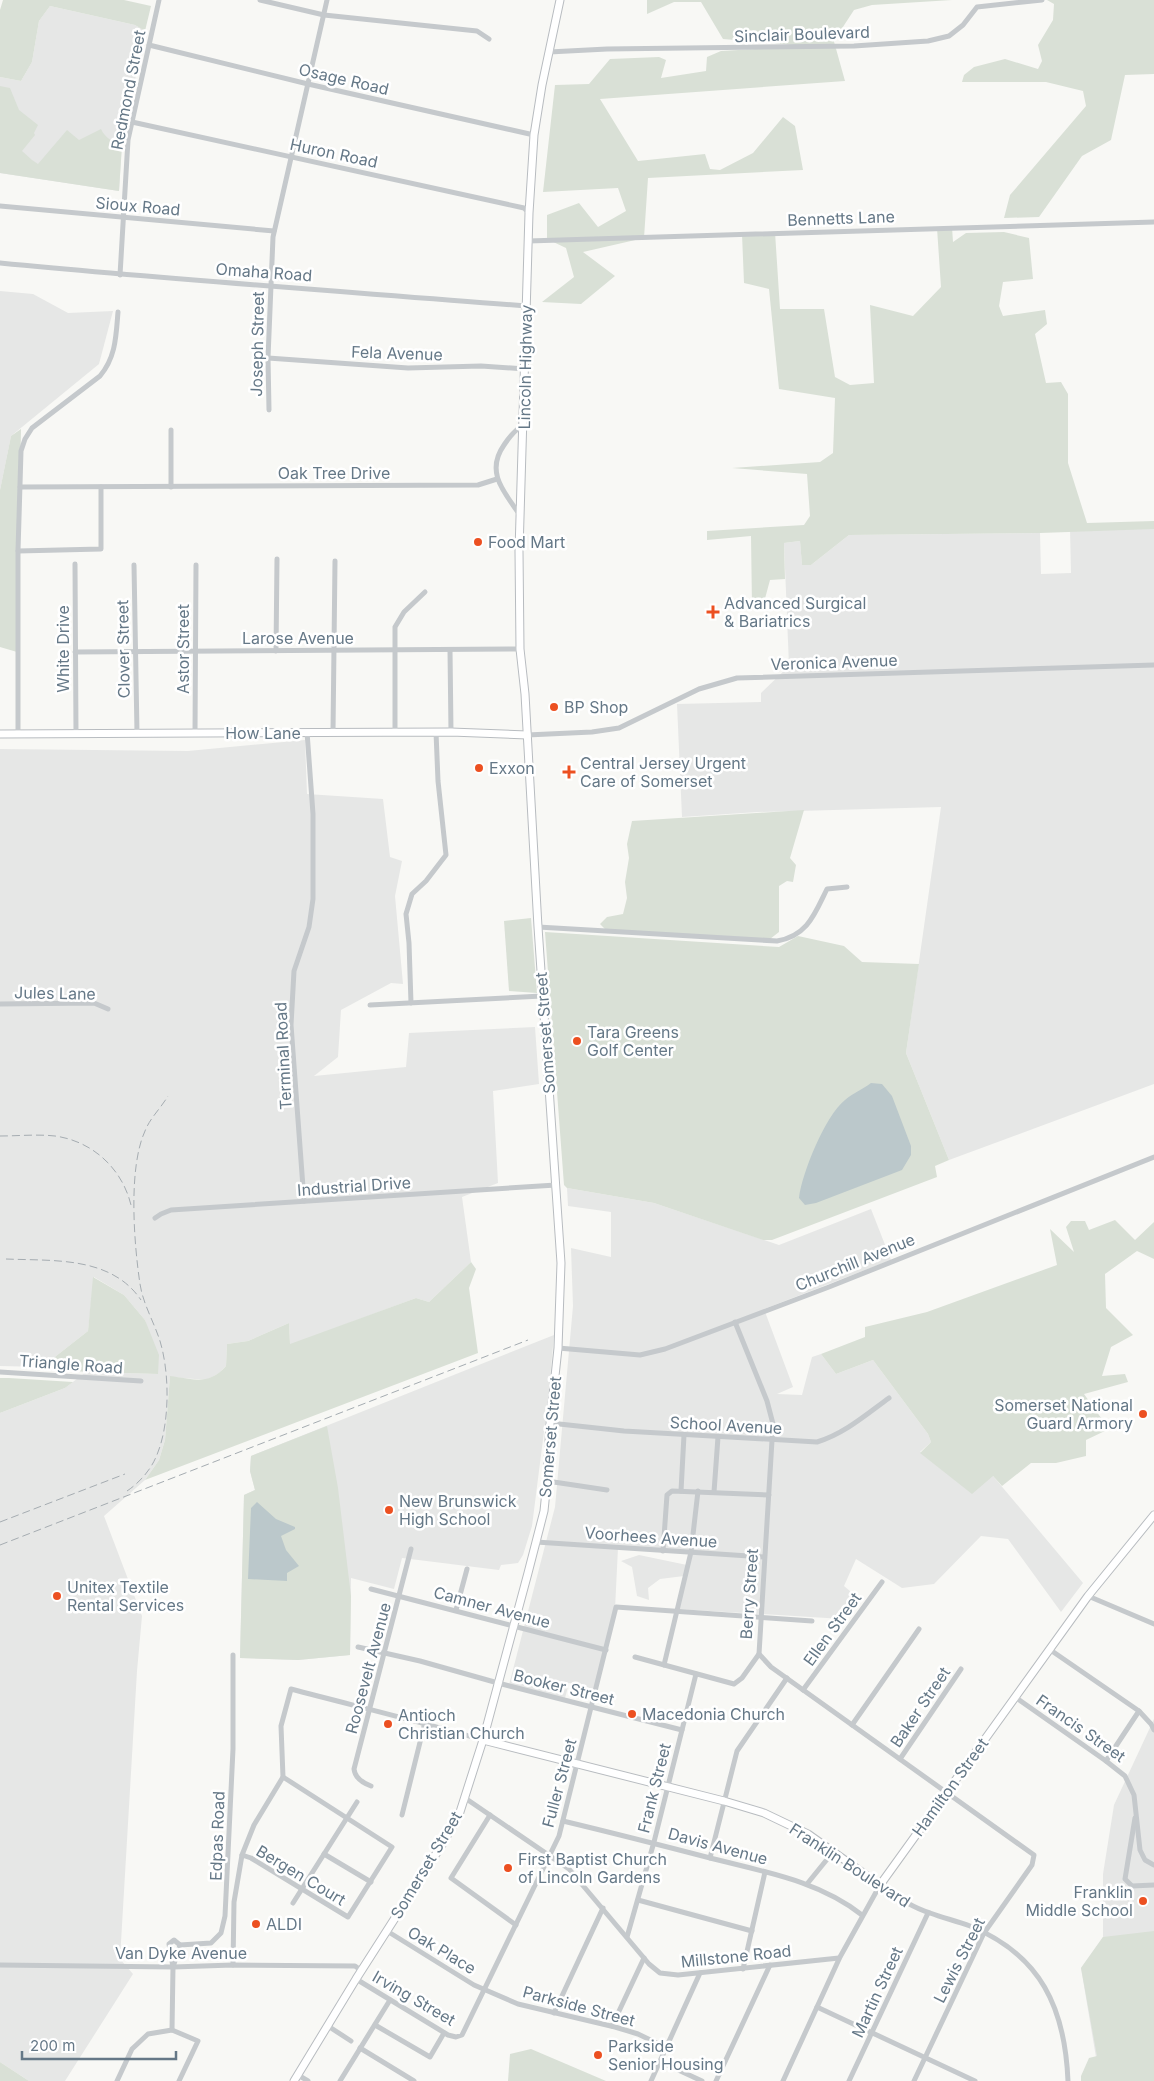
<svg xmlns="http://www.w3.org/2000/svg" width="1154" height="2081" font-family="Inter,sans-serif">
<rect width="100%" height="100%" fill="#f8f8f5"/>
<g fill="#e6e7e6">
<path d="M 50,6 L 135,25 L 145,31 L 122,144 L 119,191 L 0,173 L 0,77 L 21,81 L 32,62 L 39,21 Z"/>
<path d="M 0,291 L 33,294 L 68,313 L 113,311 L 99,364 L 11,436 L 0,490 Z"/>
<path d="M 1154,526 L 1154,1084 L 949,1160 L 906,1053 L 941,807 L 758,812 L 682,817 L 677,704 L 761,702 L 761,693 L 789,666 L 784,543 L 800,541 L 802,565 L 811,565 L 849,535 L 1040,533 L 1041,574 L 1071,573 L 1070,529 Z"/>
<path d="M 305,740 L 307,794 L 383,799 L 390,857 L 402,861 L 395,896 L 403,984 L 391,983 L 341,1010 L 338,1057 L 314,1076 L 406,1067 L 409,1033 L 535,1027 L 539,1084 L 493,1091 L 498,1183 L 462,1197 L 471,1262 L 429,1302 L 416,1298 L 290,1345 L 289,1323 L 248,1341 L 227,1344 L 226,1366 L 219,1373 L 207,1380 L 170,1377 L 165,1440 L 159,1460 L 145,1480 L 104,1516 L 142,1616 L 137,1671 L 120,1959 L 133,1974 L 65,2081 L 29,2081 L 0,2062 L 0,1413 L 65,1388 L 86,1372 L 158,1374 L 145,1320 L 124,1295 L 94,1277 L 88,1331 L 42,1367 L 0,1366 L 0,749 L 188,751 Z"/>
<path d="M 567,1188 L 654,1203 L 779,1245 L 871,1209 L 891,1260 L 764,1309 L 793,1387 L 777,1394 L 802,1395 L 812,1357 L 821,1354 L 836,1374 L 873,1360 L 928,1434 L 931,1442 L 920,1452 L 993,1476 L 1083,1583 L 1061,1612 L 1008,1539 L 981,1536 L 934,1584 L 902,1588 L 856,1559 L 844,1586 L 857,1597 L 843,1619 L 677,1609 L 684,1576 L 660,1579 L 648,1588 L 649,1600 L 637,1596 L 632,1567 L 621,1561 L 639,1555 L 687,1565 L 690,1553 L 618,1548 L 615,1609 L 597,1690 L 569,1683 L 565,1698 L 509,1685 L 555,1507 L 573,1306 L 571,1248 L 611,1257 L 611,1212 L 568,1206 Z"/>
<path d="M 554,1335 L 548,1400 L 532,1526 L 523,1555 L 518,1563 L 501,1565 L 499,1570 L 402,1558 L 394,1589 L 351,1578 L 350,1655 L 298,1660 L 240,1658 L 244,1495 L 255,1490 L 250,1471 L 251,1456 Z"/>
<path d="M 1154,1719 L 1154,2081 L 1100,2081 L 1081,1968 L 1103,1937 L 1103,1874 L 1114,1805 Z"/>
</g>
<g fill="#d9e0d6">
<path d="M 3,0 L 124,0 L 151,6 L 145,31 L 135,25 L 50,6 L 39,21 L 32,62 L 21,81 L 0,77 L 0,10 Z"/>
<path d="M 647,0 L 952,0 L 872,5 L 854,10 L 839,33 L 833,38 L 845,81 L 600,99 L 638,161 L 705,154 L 710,169 L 720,170 L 753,153 L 783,117 L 795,126 L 803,170 L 648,178 L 644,238 L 583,252 L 615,276 L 581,304 L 542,302 L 574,277 L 566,248 L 547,239 L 547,215 L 579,203 L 598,227 L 626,211 L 618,188 L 543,192 L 555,85 L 589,84 L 610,59 L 659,57 L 666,60 L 661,78 L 706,71 L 707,57 L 721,51 L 807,46 L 723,39 L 701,2 L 674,2 L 647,14 Z"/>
<path d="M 1047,0 L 1154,0 L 1154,74 L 1125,75 L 1111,140 L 1082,156 L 1039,217 L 1004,218 L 1010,195 L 1086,106 L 1083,91 L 1046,82 L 962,82 L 964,75 L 974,67 L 1005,59 L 1038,69 L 1042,61 L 1038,45 L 1053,20 L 1054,4 Z"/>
<path d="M 0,86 L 10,88 L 19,110 L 38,125 L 34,133 L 35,135 L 22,151 L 32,160 L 38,164 L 67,130 L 79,140 L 101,129 C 105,138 113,142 122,144 L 119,191 L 0,173 Z"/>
<path d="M 952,227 L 953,242 L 966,233 L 1004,232 L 1029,238 L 1033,279 L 1003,282 L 999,306 L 1003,316 L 1045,310 L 1047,324 L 1035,334 L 1046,383 L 1061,382 L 1068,394 L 1068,463 L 1087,523 L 1154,521 L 1154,529 L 1040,533 L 849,535 L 811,565 L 802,565 L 800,541 L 784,543 L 785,579 L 770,580 L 763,606 L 752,607 L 751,536 L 707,540 L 707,531 L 804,525 L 810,516 L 807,474 L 732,468 L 820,462 L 833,453 L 835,398 L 779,389 L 769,289 L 744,283 L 742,234 L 775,232 L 780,309 L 824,309 L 835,377 L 850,385 L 874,383 L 870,305 L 913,316 L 941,287 L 937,228 Z"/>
<path d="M 21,429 L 17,652 L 0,647 L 0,490 L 11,436 Z"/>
<path d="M 804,810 L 790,858 L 796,865 L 793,882 L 787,881 L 779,886 L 779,932 L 770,939 L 606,930 L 600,924 L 607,917 L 623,914 L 627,898 L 625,882 L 629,858 L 627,844 L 632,821 Z"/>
<path d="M 531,918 L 537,993 L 509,991 L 504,921 Z"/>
<path d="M 545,932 L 779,947 L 798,936 L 844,946 L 862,962 L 919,964 L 906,1053 L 949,1160 L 935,1166 L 937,1177 L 772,1240 L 763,1240 L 654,1203 L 567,1188 L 564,1185 Z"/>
<path d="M 1154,1217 L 1154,1259 L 1137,1251 L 1105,1274 L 1106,1308 L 1133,1335 L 1111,1347 L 1102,1376 L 1125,1374 L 1128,1382 L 1084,1394 L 1109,1429 L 1086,1440 L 1086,1456 L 1056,1463 L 1031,1463 L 1002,1486 L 993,1476 L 972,1494 L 920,1453 L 931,1442 L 928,1434 L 873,1360 L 836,1374 L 821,1354 L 865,1337 L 865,1327 L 927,1312 L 1057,1265 L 1050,1229 L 1074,1252 L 1066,1227 L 1071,1221 L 1085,1221 L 1089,1230 L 1115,1220 L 1135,1240 L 1154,1222 Z"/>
<path d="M 471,1262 L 476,1269 L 469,1288 L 478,1353 L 145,1480 L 159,1460 L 165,1440 L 170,1376 C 194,1379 208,1386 226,1366 L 227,1344 L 248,1341 L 289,1323 L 290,1344 L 416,1298 L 429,1302 Z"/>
<path d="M 93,1277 L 124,1295 L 145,1320 L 159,1355 L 158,1374 L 86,1372 L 42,1367 L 88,1331 Z"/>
<path d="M 0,1378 L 9,1378 L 73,1382 L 65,1388 L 0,1413 Z"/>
<path d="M 327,1426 L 338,1488 L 351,1596 L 350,1655 L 298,1660 L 240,1658 L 244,1495 L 255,1490 L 250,1471 L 251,1456 Z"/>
<path d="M 1154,1931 L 1154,2081 L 1081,2081 L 1081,2076 L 1089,2058 L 1097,2056 L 1081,1968 L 1103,1937 Z"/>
<path d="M 531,2049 L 606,2081 L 508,2081 L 510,2054 Z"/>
<path d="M 0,2062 L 29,2081 L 0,2081 Z"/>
</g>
<g fill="#bbc8cb">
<path d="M 871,1083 L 882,1084 L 892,1096 L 911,1146 L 911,1155 L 902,1170 L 816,1203 L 805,1205 L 799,1198 C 802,1173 825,1116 845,1100 C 853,1093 863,1089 871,1083 Z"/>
<path d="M 257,1502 L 276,1519 L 295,1527 L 295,1529 L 281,1536 L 286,1550 L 299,1566 L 287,1573 L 287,1581 L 248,1579 L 251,1508 Z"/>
</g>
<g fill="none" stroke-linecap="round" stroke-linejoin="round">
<defs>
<g id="major">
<path d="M 0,734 L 451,732 L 527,735"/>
<path d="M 483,1740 L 724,1801 L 764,1813 L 808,1834 L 880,1885 L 1088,1596 L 1154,1515"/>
<path d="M 294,2081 L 356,1979 L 443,1843 L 460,1812 L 483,1740 L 528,1573 L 544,1511 L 547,1481 L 550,1423 L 558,1348 L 561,1263 L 538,927 L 525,694 L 520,649 L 519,551 L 529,213 L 534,135 L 542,85 L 560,0"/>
</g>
</defs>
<use href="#major" stroke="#b8bcc0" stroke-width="9"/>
<g stroke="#c5c9cc" stroke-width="5">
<path d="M 260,0 L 324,15 L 477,31 L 489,39"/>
<path d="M 149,45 L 308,84 L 534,135"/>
<path d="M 549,52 L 607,49 L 854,46 L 928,41 L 949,36 L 963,25 L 977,7 L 1042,0"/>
<path d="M 132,122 L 524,208 L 529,213"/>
<path d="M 0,206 L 274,231"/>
<path d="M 528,241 L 1154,222"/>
<path d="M 0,263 C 175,280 351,292 526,306"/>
<path d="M 120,275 L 128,140 L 159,0"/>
<path d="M 268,358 L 408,368 L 481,366 L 525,369"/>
<path d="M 269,410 L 268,358 L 273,237 L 327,0"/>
<path d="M 20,487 L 478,485 L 497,479"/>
<path d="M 171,487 L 171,430"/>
<path d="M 520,515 C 504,492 485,472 504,445 C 510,436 515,430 523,425"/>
<path d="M 18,551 L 101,549 L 101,487"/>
<path d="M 75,564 L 76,734"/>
<path d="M 134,565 L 137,733"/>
<path d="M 450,650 L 451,732"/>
<path d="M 276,651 L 277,559"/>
<path d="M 75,652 L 520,649"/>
<path d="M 333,732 L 335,561"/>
<path d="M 395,732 L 395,627 L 404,612 L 425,592"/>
<path d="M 195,733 L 196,565"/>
<path d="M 18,734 L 18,551 L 21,451 L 25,439 L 32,428 L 100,376 C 116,357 116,336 118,312"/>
<path d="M 527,735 L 592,732 L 619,728 L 699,689 L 737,678 L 1154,665"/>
<path d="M 538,927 L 777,941 C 808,936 815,913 827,889 L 847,887"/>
<path d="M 411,1003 L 409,943 L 406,914 L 412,894 L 426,881 L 446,855 L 438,781 L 436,732"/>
<path d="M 0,1004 L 94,1003 L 108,1009"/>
<path d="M 370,1005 L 542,996"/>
<path d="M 304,1201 L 291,1025 L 294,971 L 309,927 L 313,899 L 313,814 L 307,732"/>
<path d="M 155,1218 L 161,1214 L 171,1210 L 556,1185"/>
<path d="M 735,1322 L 767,1401 L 773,1424 L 759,1654 L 771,1667 L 1034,1855 L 1032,1865 L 984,1933 L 914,2081"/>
<path d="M 558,1348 L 640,1355 L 665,1349 L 829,1287 L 1154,1157"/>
<path d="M 0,1372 L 141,1381"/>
<path d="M 550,1423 L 624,1431 L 817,1442 C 844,1434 867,1414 889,1398"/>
<path d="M 547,1481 L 607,1490"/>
<path d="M 681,1491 L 684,1435"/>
<path d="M 714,1492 L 718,1437"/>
<path d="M 536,1542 L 764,1557"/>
<path d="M 663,1551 L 667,1495 L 672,1491 L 769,1495"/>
<path d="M 371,1589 L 606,1650"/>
<path d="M 1088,1596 L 1154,1624"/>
<path d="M 456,1610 L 467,1569"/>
<path d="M 358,1647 L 420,1661 L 498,1683 L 682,1730"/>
<path d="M 1049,1649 L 1139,1711 L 1151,1724 L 1154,1730"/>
<path d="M 635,1657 L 734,1684 L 742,1678 L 759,1654"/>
<path d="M 664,1665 L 691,1552 L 698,1491"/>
<path d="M 803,1690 L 882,1582"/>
<path d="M 1015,1697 L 1106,1761 L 1125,1776 L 1134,1795 L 1140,1850 L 1145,1860 L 1154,1865"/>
<path d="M 852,1725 L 919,1629"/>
<path d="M 900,1759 L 961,1669"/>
<path d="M 1106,1761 L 1139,1711"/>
<path d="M 371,1786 C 363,1783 355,1778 354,1769 L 411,1549"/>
<path d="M 465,1798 L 569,1869 L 649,1964 L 660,1973 L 678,1975 L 839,1958"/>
<path d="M 402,1815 L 425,1722"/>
<path d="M 490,1815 L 451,1878 L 516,1925"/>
<path d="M 1135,1818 L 1125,1879 L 1132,1886 L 1154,1885"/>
<path d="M 563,1821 C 613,1833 664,1846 714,1859 C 765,1872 819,1881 862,1915"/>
<path d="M 324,1854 L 371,1882"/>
<path d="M 242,1855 L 251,1858 L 348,1917 L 392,1847 L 283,1777"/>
<path d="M 710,1858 L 737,1751 L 787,1678"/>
<path d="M 807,1884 L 833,1852"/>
<path d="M 638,1900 L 752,1931"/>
<path d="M 293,1903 L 357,1802"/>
<path d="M 387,1931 L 474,1985 L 518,2004 L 615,2027 L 638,2034 L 667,2048"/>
<path d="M 627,1937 L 654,1842 L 696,1674"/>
<path d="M 174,1964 L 180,1945"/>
<path d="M 0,1965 L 173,1967 L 233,1965 L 355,1966 L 362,1971"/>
<path d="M 233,1965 L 234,1902 L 242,1855 L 254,1825 L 283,1777 L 281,1726 L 291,1689 C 355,1706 419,1721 483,1740"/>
<path d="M 743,1969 L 765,1872"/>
<path d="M 356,1979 L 448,2035 L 456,2037 L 462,2035 L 559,1836 L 616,1607 L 812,1621"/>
<path d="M 817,2007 L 975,2081"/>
<path d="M 554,2013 L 603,1908"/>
<path d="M 375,2025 L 430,2057 L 444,2033"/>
<path d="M 328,2026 L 351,2041"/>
<path d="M 612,2026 L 644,1958"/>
<path d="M 172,2030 L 173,1967 L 169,1944 L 174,1940 L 180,1945 L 211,1943 L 221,1933 L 225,1916 L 233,1749 L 233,1655"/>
<path d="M 360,2048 L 414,2081"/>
<path d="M 661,2062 L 702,2081"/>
<path d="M 298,2075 L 308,2081"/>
<path d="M 117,2081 L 132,2049 L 148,2034 L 172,2030 L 198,2041 L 179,2081"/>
<path d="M 340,2081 L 390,2000"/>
<path d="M 651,2081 L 700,1973"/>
<path d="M 716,2081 L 770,1965"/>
<path d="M 783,2081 L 840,1957 L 880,1885 C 896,1897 911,1907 930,1913 C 943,1918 957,1921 970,1926 C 1041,1955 1065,2008 1068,2081"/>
<path d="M 849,2081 L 928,1913"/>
</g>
<use href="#major" stroke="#fff" stroke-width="7"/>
<g stroke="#a5acb1" stroke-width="1" stroke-dasharray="8 4" stroke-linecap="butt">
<path d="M 0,1136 C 18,1136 37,1134 55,1136 C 92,1141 122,1168 131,1205"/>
<path d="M 6,1259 C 54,1261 111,1256 141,1300"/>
<path d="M 127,1491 C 139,1483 150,1471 156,1457 C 170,1426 170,1374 160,1341 C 154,1322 143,1304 140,1284 C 134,1244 128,1168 145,1131 C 150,1118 161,1108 168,1096"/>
<path d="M 0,1522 L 125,1474"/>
<path d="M 0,1545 L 528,1340"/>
</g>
</g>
<g fill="#ec5021" stroke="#fff" stroke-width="2">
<circle cx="478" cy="542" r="5"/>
<path d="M710.5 604.5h5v5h5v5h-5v5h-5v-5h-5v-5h5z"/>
<circle cx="554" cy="707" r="5"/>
<circle cx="479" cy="768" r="5"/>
<path d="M566.5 764.5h5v5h5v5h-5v5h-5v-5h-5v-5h5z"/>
<circle cx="577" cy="1041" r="5"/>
<circle cx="1143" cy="1414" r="5"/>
<circle cx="389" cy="1510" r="5"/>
<circle cx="57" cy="1596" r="5"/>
<circle cx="632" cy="1714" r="5"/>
<circle cx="388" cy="1724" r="5"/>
<circle cx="508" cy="1868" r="5"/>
<circle cx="1143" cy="1901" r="5"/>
<circle cx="256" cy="1924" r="5"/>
<circle cx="598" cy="2055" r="5"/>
</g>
<g text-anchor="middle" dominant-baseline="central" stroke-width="5" stroke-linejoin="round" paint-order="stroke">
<g font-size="16" fill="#657887" stroke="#fff">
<text transform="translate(802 34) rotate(-2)">Sinclair Boulevard</text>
<text transform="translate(344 79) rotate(13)">Osage Road</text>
<text transform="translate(128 90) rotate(-79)">Redmond Street</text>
<text transform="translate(334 153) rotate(12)">Huron Road</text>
<text transform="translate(138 206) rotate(5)">Sioux Road</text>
<text transform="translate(841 218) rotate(-2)">Bennetts Lane</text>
<text transform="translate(264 272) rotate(4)">Omaha Road</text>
<text transform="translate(257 344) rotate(-89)">Joseph Street</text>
<text transform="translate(397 353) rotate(2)">Fela Avenue</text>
<text transform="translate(525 367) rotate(-89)">Lincoln Highway</text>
<text x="334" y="473">Oak Tree Drive</text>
<text x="298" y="638">Larose Avenue</text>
<text transform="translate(63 649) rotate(-90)">White Drive</text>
<text transform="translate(123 649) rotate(-91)">Clover Street</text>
<text transform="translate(183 649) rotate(-90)">Astor Street</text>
<text transform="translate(834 662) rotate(-2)">Veronica Avenue</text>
<text x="263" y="733">How Lane</text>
<text transform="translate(55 993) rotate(1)">Jules Lane</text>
<text transform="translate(545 1033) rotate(-94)">Somerset Street</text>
<text transform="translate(283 1056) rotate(-93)">Terminal Road</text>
<text transform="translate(354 1186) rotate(-4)">Industrial Drive</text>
<text transform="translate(855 1262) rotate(-22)">Churchill Avenue</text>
<text transform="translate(71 1364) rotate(4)">Triangle Road</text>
<text transform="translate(726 1425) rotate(3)">School Avenue</text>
<text transform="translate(550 1437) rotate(-85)">Somerset Street</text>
<text transform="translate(651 1537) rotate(4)">Voorhees Avenue</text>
<text transform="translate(749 1594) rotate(-86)">Berry Street</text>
<text transform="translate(492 1607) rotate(15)">Camner Avenue</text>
<text transform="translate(832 1629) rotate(-54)">Ellen Street</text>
<text transform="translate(368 1668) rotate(-75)">Roosevelt Avenue</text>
<text transform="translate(564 1687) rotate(14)">Booker Street</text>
<text transform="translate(920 1707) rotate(-56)">Baker Street</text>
<text transform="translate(1081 1728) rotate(35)">Francis Street</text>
<text transform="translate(559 1783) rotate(-75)">Fuller Street</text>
<text transform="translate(950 1787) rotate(-54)">Hamilton Street</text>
<text transform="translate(654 1788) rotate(-76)">Frank Street</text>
<text transform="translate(217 1836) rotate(-88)">Edpas Road</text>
<text transform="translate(718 1846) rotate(15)">Davis Avenue</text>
<text transform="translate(426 1865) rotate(-59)">Somerset Street</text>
<text transform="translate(850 1865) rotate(33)">Franklin Boulevard</text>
<text transform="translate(301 1875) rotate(31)">Bergen Court</text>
<text transform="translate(442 1950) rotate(31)">Oak Place</text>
<text x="181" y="1953">Van Dyke Avenue</text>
<text transform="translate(736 1956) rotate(-6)">Millstone Road</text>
<text transform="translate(959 1960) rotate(-63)">Lewis Street</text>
<text transform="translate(877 1992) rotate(-65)">Martin Street</text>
<text transform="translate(414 1998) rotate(30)">Irving Street</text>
<text transform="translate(579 2006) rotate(15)">Parkside Street</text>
</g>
<g font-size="16" fill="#657887" stroke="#fff" text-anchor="start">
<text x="488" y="542">Food Mart</text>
<text x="724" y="603">Advanced Surgical<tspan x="724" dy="18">&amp; Bariatrics</tspan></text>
<text x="564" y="707">BP Shop</text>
<text x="580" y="763">Central Jersey Urgent<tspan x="580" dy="18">Care of Somerset</tspan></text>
<text x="489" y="768">Exxon</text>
<text x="587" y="1032">Tara Greens<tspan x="587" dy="18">Golf Center</tspan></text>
<text x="1133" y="1405" text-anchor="end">Somerset National<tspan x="1133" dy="18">Guard Armory</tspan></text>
<text x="399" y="1501">New Brunswick<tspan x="399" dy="18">High School</tspan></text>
<text x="67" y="1587">Unitex Textile<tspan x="67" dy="18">Rental Services</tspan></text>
<text x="642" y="1714">Macedonia Church</text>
<text x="398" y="1715">Antioch<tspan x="398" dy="18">Christian Church</tspan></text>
<text x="518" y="1859">First Baptist Church<tspan x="518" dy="18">of Lincoln Gardens</tspan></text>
<text x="1133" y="1892" text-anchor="end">Franklin<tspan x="1133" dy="18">Middle School</tspan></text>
<text x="266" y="1924">ALDI</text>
<text x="608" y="2046">Parkside<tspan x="608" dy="18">Senior Housing</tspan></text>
</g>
</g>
<path d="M22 2051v8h154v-8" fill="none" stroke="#657887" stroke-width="2.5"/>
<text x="30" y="2051" font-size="15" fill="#657887" stroke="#ffffff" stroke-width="4" paint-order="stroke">200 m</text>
</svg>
